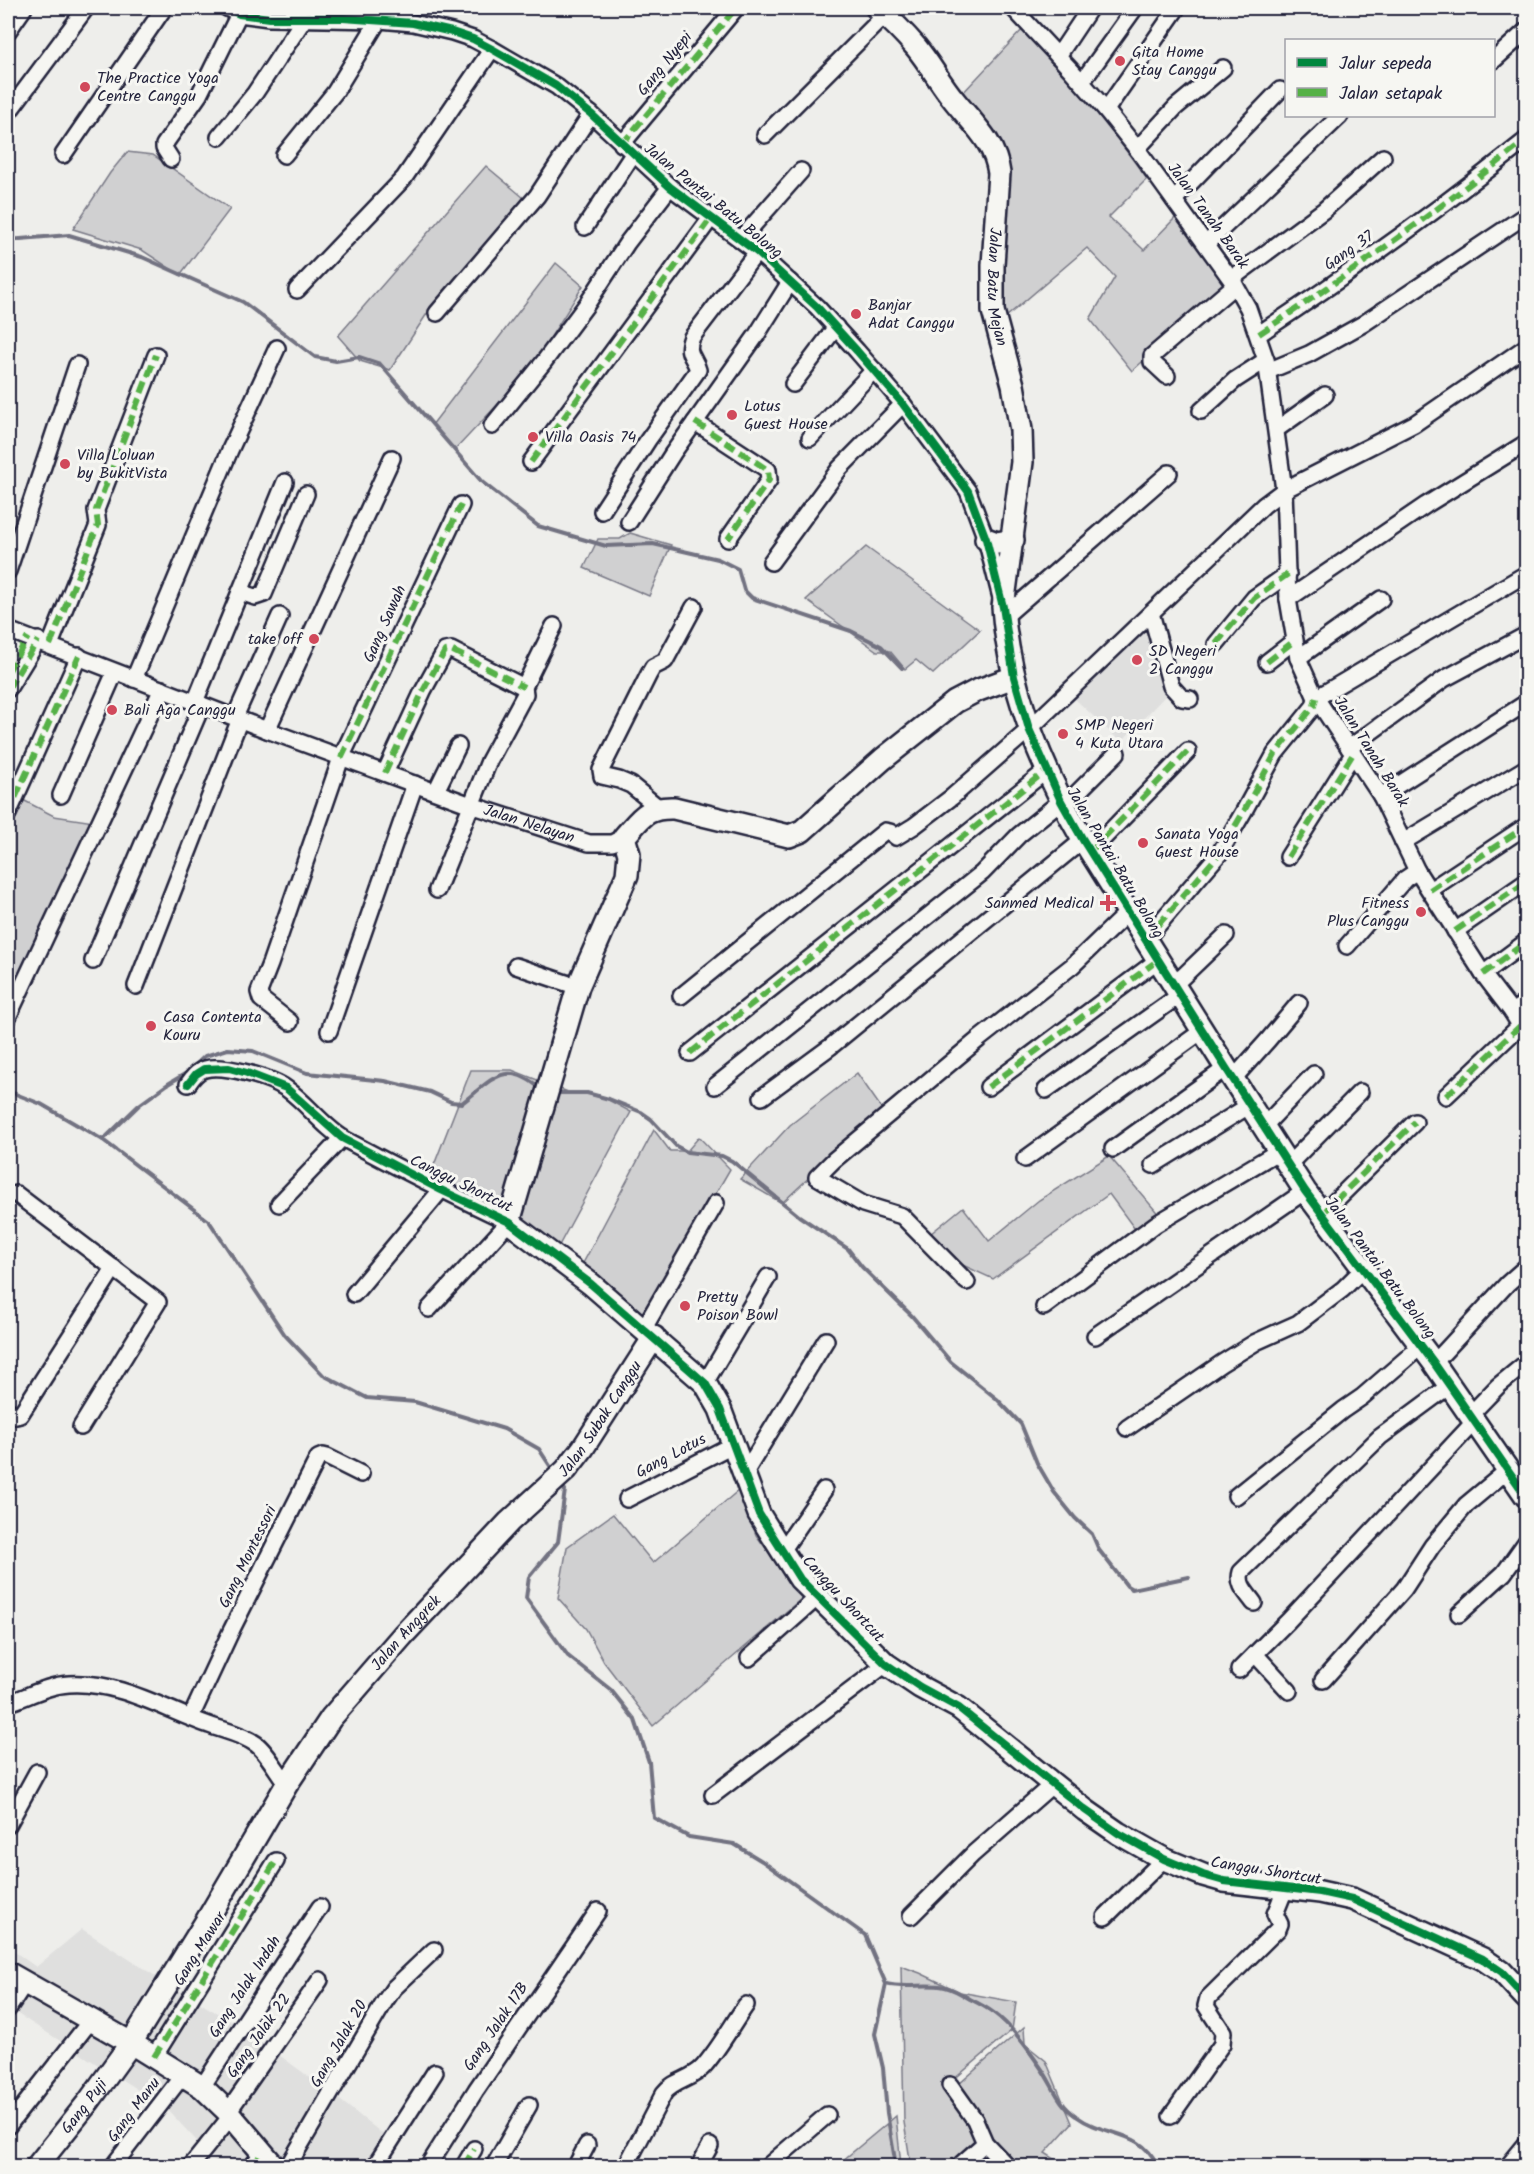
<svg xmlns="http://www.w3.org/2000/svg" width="1534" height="2174" font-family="Kalam,sans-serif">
<rect width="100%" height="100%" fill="#eeeeeb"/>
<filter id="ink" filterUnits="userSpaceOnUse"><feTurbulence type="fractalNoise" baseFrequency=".0167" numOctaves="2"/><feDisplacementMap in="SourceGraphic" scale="12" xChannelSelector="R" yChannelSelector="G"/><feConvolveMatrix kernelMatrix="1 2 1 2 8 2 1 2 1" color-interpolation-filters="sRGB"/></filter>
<g filter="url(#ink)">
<g fill="#dfdfde">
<path d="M 1150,627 L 1167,694 L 1121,742 L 1075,699 Z"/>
<path d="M 82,1929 L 149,1972 L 245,2030 L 331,2093 L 388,2138 L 376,2166 L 220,2166 L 165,2107 L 8,2008 L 8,1947 L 36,1967 Z"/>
</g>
<g fill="#d0d0d1" stroke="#797986" stroke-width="1.5">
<path d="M 1022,30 L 1086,96 L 1147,179 L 1109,217 L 1144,250 L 1178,215 L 1228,285 L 1132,371 L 1090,319 L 1115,277 L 1087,248 L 1006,317 L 998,310 L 1006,157 L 959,97 Z"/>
<path d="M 127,152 L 153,155 L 230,209 L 180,275 L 142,250 L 73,229 L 110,173 Z"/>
<path d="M 486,166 L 524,198 L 434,303 L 390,370 L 360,361 L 338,336 Z"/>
<path d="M 556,263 L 583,286 L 530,370 L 455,450 L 432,425 Z"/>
<path d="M 630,533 L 671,545 L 649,596 L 584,568 L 598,539 L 620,539 Z"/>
<path d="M 866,547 L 980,630 L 933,674 L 916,660 L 905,669 L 890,651 L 877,651 L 806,600 Z"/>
<path d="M 21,799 L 54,816 L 94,822 L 8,1002 L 8,813 Z"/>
<path d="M 471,1070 L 512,1070 L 568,1092 L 599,1095 L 631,1112 L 556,1251 L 429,1178 Z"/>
<path d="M 857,1073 L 882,1109 L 782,1203 L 740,1179 L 790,1125 Z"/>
<path d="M 654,1130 L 670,1151 L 687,1151 L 699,1137 L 730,1169 L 642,1321 L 581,1267 Z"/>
<path d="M 1109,1156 L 1161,1217 L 1137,1232 L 1109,1194 L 993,1279 L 956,1262 L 930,1234 L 963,1207 L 989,1241 L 1039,1200 Z"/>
<path d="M 740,1489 L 756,1535 L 802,1598 L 653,1726 L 604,1662 L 586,1629 L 558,1598 L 567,1547 L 613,1514 L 653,1563 Z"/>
<path d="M 901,1966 L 920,1973 L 960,1992 L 1016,2002 L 1012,2030 L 945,2087 L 995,2166 L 911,2166 L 904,2122 Z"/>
<path d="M 1024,2027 L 1025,2044 L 1046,2061 L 1072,2123 L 1045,2153 L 1066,2166 L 1008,2166 L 958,2085 Z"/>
<path d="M 896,2116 L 901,2166 L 836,2166 Z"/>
</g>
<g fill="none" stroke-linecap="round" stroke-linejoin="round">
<g stroke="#727281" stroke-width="4">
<path d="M 8,240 L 69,235 L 142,257 L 243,302 L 315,357 L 336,361 L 359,357 L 380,364 L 482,482 L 538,526 L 606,546 L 653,544 L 718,559 L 738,569 L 744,590 L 752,598 L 851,631 L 881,646 L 902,668"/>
<path d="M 8,1091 L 41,1104 L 103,1140 L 209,1221 L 285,1335 L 323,1375 L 367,1398 L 415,1402 L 504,1429 L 539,1449 L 554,1472"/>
<path d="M 554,1093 L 587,1093 L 609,1099 L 641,1112 L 651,1119 L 676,1146 L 687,1152 L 722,1156 L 732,1161 L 799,1216 L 848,1249 L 862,1267 L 912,1316 L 951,1362 L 997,1399 L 1021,1424 L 1037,1463 L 1054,1492 L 1075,1518 L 1092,1534 L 1099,1550 L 1127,1586 L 1132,1589 L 1189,1577"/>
<path d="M 103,1140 L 139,1105 L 168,1084 L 188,1072 L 205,1056 L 228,1049 L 253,1051 L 307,1073 L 385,1081 L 430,1092 L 451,1102 L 462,1103 C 492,1080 505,1058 541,1089"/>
<path d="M 561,1483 L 565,1490 L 558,1542 L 529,1577 L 526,1598 L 568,1656 L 611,1690 L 635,1720 L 649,1762 L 654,1818 L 689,1837 L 734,1844 L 762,1861 L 865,1935 L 886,1984 L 875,2034 L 883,2068 L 887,2113 L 896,2166"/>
<path d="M 886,1984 C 905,1989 925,1983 945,1987 C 954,1989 962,1994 970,1999 C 978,2003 986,2007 994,2013 C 1012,2026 1028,2049 1041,2068 C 1053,2085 1058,2104 1076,2116 C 1106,2138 1140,2128 1158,2166"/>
</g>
<defs>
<g id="street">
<path d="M 227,8 L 239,14 L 269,18 L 380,20 L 413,23 L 452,32 L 473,39 L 492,49 L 556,86 L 591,114 L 670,187 L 757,252 L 817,307 L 857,351 L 903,404 L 968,491 L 986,539 L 1001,598"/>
<path d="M 1013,8 L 1071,70 L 1106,110 L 1137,149 L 1235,285 L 1248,308 L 1266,360 L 1284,490 L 1288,599 L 1298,658 L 1316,698 L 1381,796 L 1417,871 L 1483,974 L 1512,1012 L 1526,1035"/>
<path d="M 8,31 L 24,8"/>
<path d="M 1058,56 L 1090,8"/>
<path d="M 1494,60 L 1526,31"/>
<path d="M 1082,82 L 1135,8"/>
<path d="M 1106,110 L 1177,8"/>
<path d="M 8,113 L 86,8"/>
<path d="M 765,135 L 885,15"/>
<path d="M 219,137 L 255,93 L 304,19"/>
<path d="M 622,144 L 736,8"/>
<path d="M 1137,149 L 1176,107 L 1223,68"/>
<path d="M 63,155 L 164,8"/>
<path d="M 284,155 L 335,92 L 386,8"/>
<path d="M 171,159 L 164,148 L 164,145 L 199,95 L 239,14"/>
<path d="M 1174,200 L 1280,90"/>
<path d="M 585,227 L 633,154"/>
<path d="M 741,239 L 801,171"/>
<path d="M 1206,244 L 1340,116"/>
<path d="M 1231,279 L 1324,210 L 1383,157"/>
<path d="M 297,290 L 404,178 L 492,49"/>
<path d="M 437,313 L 537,196 L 591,114"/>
<path d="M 1259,334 C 1351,273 1440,209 1526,140"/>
<path d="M 1268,371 L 1309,354 L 1363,324 L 1526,215"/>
<path d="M 1167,376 L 1152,362 L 1152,356 L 1235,285"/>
<path d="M 793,384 L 836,327"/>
<path d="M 1201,411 L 1235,380 L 1266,360"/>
<path d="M 695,422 L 768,470 L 769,480 L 728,539"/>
<path d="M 492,426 L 543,363 L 587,304 L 627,243 L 670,187"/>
<path d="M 1277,429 L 1325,395"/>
<path d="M 810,438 L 874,370"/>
<path d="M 531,462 L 711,218"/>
<path d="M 602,511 L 648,440 L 698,370 C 694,355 685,355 692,337 L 757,252"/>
<path d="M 629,522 L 673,453 L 756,336 L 790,282"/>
<path d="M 771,562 L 840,468 L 903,404"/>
<path d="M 8,571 L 77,365"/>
<path d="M 240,592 L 255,597 L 264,594 L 306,494"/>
<path d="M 1288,599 L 1426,505 L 1526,443"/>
<path d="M 1151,613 L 1171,686 L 1182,698 L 1190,699"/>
<path d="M 1004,617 L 1169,473"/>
<path id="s1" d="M 8,630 L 267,730 L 471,805 L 589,843 L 612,843 L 624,837"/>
<path d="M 1216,644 L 1254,598 L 1288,574"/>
<path d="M 50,645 L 98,525 L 96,510 L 156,355"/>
<path d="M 1298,658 L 1381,599"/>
<path d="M 1267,662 L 1294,641"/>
<path d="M 134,679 L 230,450 L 277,348"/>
<path d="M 8,689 L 38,640"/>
<path d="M 195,702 L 285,482"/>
<path d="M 235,717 L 280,616"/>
<path d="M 267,730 L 392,458"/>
<path d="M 1349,748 L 1444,679 L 1526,635"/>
<path d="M 385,773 L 423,691 L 445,651 L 451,650 L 524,687"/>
<path d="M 436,791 L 458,746"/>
<path d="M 61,795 L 115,672"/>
<path d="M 1381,796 L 1526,703"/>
<path d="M 1062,803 L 1075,795 L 1117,753"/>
<path d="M 659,808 L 631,785 L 619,780 L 602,776 L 601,770 L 649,674 L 653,667 L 665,661 L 694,607"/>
<path d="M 8,814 L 79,656"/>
<path d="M 1403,842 L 1526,768"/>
<path d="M 1091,851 L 1188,751"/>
<path d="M 1288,857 L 1353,754"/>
<path d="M 437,890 L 489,761 L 525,694 L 524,687 L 554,626"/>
<path d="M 1430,890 L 1526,826"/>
<path d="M 1455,931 L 1526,882"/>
<path d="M 1146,939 L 1219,854 L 1244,811 L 1275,754 L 1314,706 L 1316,698 L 1526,574"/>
<path d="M 1347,946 L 1405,879 L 1417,871"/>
<path d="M 93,961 L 202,705"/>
<path d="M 516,966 L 578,987"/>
<path d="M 1483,974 L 1526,942"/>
<path d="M 1174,985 L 1226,935"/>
<path d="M 136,986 L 240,719"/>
<path d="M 681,996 L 885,831 L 890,832 L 896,837 L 914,826 L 952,797 L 1025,733 L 1264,505 L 1284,490 L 1414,424 L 1526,347"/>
<path d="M 1512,1012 L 1526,1002"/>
<path d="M 8,1017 L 162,689"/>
<path d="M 290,1022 L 261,999 L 259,992 L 270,964 L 341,758 L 461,505"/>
<path d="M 329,1031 L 415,784"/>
<path d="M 690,1053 L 1047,770"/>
<path d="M 1233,1079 L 1268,1040 L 1299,1003"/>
<path d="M 188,1084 C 192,1078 197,1071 205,1069 C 224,1064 272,1078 287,1089 C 308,1104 324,1128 346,1140 C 400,1169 454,1196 509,1222 L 429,1309"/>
<path d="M 715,1086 L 982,873 L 1019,835 L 1061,801"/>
<path d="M 988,1087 L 1158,960"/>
<path d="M 1046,1090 L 1180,995"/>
<path d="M 1446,1096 L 1521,1025"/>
<path d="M 762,1097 L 830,1047 L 1083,840"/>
<path d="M 1263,1127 L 1314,1074"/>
<path d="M 1113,1149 L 1226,1068"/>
<path d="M 1025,1159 L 1202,1031"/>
<path d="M 1153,1165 L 1250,1105"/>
<path d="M 1288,1165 L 1360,1092"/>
<path d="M 16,1194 L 158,1302 L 81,1427"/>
<path d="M 279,1204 L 342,1138"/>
<path d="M 1322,1214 L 1415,1122"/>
<path d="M 967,1282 L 902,1216 L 863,1204 L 817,1177 L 834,1160 L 979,1039 L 1072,966 L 1128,912"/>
<path d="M 354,1294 L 441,1190"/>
<path d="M 1044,1307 L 1156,1224 L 1279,1151"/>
<path d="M 643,1330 L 716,1203"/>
<path d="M 1095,1336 L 1305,1191"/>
<path d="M 1434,1363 L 1507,1284 L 1526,1267"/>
<path d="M 705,1383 L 768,1277"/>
<path d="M 8,1410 L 16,1416 L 20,1415 L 114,1268"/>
<path d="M 1469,1416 L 1498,1386 L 1526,1363"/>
<path d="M 1127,1428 L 1222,1363 L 1256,1342 L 1298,1323 L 1343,1289 L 1362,1270"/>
<path d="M 743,1476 L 826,1340"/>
<path d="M 1236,1496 L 1343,1410 L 1362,1397 L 1421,1346"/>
<path d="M 627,1499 L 732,1445"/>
<path d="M 782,1551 L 824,1490"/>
<path d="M 1254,1603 C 1247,1593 1237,1585 1241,1572 L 1380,1437 L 1449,1386"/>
<path d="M 1459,1614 L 1504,1573 L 1526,1542"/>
<path d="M 1255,1654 L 1289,1691"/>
<path d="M 749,1658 L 818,1597"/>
<path d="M 1239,1670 L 1288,1621 L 1474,1422"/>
<path d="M 1323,1680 L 1404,1589 L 1432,1546 L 1466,1505 L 1508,1470"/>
<path d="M 8,1703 C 27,1697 48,1685 69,1684 C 120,1681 163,1709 209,1725 C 225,1731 242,1734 256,1744 C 267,1752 278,1773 287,1784"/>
<path d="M 191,1717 L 232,1629 L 318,1458 L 323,1456 L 327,1457 L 361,1474"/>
<path d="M 713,1795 L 886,1664"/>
<path d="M 8,1825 L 37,1772"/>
<path d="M 911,1916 L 973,1854 L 1053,1784"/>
<path d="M 1105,1917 L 1164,1859"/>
<path d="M 8,2009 L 25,1983"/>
<path d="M 154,2057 L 276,1861"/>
<path d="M 950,2085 L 975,2120 L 985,2143 L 1007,2166"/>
<path d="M 202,2087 L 320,1907"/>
<path d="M 228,2112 L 320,1980"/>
<path d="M 1171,2116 L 1222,2044 L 1223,2032 L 1206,2006 L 1208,1998 L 1278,1929 L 1280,1924 L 1275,1914 L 1285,1889"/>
<path d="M 8,2126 L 91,2020"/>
<path d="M 113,2166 L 183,2075"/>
<path d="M 191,2166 L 231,2116"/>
<path d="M 252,2166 L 263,2153"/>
<path d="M 288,2166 L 385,2001 L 394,1988 L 434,1950"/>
<path d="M 375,2166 L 435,2072"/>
<path d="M 428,2166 L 476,2090 L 598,1911"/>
<path d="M 464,2166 L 474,2149"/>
<path d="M 494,2166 L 529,2105"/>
<path d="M 576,2166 L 587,2145"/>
<path d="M 626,2166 L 664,2093 C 674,2080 691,2080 703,2067 C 719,2049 732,2025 746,2005"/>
<path d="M 699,2166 L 710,2146"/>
<path d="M 768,2166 L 827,2115"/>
<path d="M 959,2166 L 985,2143"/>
<path d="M 1508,2166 L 1526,2144"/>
</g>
<g id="secondary">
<path id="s2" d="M 877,8 C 891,20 904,33 916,47 C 930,64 940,83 954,100 C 973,124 995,142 999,173 L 993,265 L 993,311 L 1013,385 L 1021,430 L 1022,462 L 1003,607 C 1009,690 1042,769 1083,840 L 1226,1068 L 1305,1191 L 1434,1363 L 1526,1496"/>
<path d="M 986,539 L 997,543 L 1013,540"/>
<path d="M 1014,677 L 976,691 L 955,702 L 883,759 L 802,831 L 789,836 L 674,808 C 646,807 642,817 624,837 L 629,854 L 627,875 L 578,987 L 509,1222 L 591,1284 L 705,1383 L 720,1409 L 759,1514 L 782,1551 L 800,1579 L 886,1664 L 920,1687 L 959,1708 L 1085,1810 L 1118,1833 L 1164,1859 L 1203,1875 L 1224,1881 L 1320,1892 L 1352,1899 L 1483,1959 L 1502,1972 L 1526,1998"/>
<path d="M 8,1973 L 131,2043 L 202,2087 L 228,2112 L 274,2166"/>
<path id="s3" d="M 37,2166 L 89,2101 L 131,2043 L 207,1920 L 287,1784 L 331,1718 L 403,1635 L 509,1522 L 566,1470 L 583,1448 L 654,1337"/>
</g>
</defs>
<use href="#street" stroke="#22223b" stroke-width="20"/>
<use href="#secondary" stroke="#22223b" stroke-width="26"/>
<use href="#street" stroke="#f6f6f2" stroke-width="15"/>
<use href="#secondary" stroke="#f6f6f2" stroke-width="21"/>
<g stroke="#55b146" stroke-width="6" stroke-dasharray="12 6" stroke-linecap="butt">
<path d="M 622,144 L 736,8"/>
<path d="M 1259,334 C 1351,273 1440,209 1526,140"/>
<path d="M 695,422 L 768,470 L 769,480 L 728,539"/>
<path d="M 531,462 L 711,218"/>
<path d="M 1216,644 L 1254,598 L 1288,574"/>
<path d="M 50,645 L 98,525 L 96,510 L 156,355"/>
<path d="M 1267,662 L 1294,641"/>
<path d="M 8,672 L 28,637"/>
<path d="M 8,689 L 38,640"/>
<path d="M 341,758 L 461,505"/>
<path d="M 385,773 L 423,691 L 445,651 L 451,650 L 524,687"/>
<path d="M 8,814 L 79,656"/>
<path d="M 1091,851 L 1188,751"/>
<path d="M 1288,857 L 1353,754"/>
<path d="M 1430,890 L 1526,826"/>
<path d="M 1455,931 L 1526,882"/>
<path d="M 1146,939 L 1219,854 L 1244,811 L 1275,754 L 1314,706 L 1316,698"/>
<path d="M 1483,974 L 1526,942"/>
<path d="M 690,1053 L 1047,770"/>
<path d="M 988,1087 L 1158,960"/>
<path d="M 1446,1096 L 1521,1025"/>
<path d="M 1322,1214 L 1415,1122"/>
<path d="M 154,2057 L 276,1861"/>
<path d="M 252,2166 L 263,2153"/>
<path d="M 464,2166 L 474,2149"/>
</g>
<defs>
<g id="cycleway">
<path d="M 227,8 L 239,14 L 269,18 L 343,18 L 413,23 L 452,32 L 473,39 L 492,49 L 556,86 L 591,114 L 670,187 L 757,252 L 817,307 L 857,351 L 903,404 L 968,491 L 986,539 L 1003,607 L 1014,677 L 1029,729 L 1061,801 L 1083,840 L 1226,1068 L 1305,1191 L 1434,1363 L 1526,1496"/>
<path d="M 188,1084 L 196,1074 L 204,1069 L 229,1068 L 247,1073 L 286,1088 L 342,1138 L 441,1190 L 509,1222 L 591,1284 L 705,1383 L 720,1409 L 759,1514 L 800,1579 L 818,1597 L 886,1664 L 920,1687 L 959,1708 L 1085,1810 L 1118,1833 L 1164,1859 L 1203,1875 L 1224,1881 L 1320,1892 L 1352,1899 L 1483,1959 L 1502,1972 L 1526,1998"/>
</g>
</defs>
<use href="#cycleway" stroke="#f6f6f2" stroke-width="11"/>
<use href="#cycleway" stroke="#00873e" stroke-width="8"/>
</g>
</g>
<g fill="#d1495b" stroke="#f6f6f2" stroke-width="2">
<circle cx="1120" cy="61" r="6"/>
<circle cx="85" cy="87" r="6"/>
<circle cx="856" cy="314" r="6"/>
<circle cx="732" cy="415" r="6"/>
<circle cx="533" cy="437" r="6"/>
<circle cx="65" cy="464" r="6"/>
<circle cx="314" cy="639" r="6"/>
<circle cx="1137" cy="660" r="6"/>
<circle cx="112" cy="710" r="6"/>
<circle cx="1063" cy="734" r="6"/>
<circle cx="1143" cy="843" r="6"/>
<path d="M1105 894h6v6h6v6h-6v6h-6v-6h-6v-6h6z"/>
<circle cx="1421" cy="912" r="6"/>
<circle cx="151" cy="1026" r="6"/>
<circle cx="685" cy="1306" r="6"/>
</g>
<g text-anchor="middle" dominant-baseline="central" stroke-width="6" stroke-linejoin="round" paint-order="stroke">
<g font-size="16" fill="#22223b" stroke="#f6f6f2" text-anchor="start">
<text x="1132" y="52">Gita Home<tspan x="1132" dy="18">Stay Canggu</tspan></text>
<text x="97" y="78">The Practice Yoga<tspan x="97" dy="18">Centre Canggu</tspan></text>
<text x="868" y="305">Banjar<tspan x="868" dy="18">Adat Canggu</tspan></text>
<text x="744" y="406">Lotus<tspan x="744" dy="18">Guest House</tspan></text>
<text x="545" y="437">Villa Oasis 74</text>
<text x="77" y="455">Villa Loluan<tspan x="77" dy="18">by BukitVista</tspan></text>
<text x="302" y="639" text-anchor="end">take off</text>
<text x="1149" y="651">SD Negeri<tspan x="1149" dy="18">2 Canggu</tspan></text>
<text x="124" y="710">Bali Aga Canggu</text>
<text x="1075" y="725">SMP Negeri<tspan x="1075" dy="18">4 Kuta Utara</tspan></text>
<text x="1155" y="834">Sanata Yoga<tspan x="1155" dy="18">Guest House</tspan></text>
<text x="1094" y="903" text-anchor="end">Sanmed Medical</text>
<text x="1409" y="903" text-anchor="end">Fitness<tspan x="1409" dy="18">Plus Canggu</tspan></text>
<text x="163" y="1017">Casa Contenta<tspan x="163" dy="18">Kouru</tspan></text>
<text x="697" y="1297">Pretty<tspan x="697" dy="18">Poison Bowl</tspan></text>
</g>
<g font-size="16" fill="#22223b" stroke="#f6f6f2">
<text transform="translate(665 64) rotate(-51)">Gang Nyepi</text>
<text transform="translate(713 201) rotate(39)">Jalan Pantai Batu Bolong</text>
<text transform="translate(1208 216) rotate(54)">Jalan Tanah Barak</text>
<text transform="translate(1349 251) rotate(-35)">Gang 37</text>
<text stroke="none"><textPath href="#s2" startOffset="322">Jalan Batu Mejan</textPath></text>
<text transform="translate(385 624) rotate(-66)">Gang Sawah</text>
<text transform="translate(1371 752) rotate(58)">Jalan Tanah Barak</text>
<text stroke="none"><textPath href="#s1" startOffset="556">Jalan Nelayan</textPath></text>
<text transform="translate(1115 863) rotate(59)">Jalan Pantai Batu Bolong</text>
<text transform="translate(461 1184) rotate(26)">Canggu Shortcut</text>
<text transform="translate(1380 1268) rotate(53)">Jalan Pantai Batu Bolong</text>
<text stroke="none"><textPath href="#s3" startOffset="940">Jalan Subak Canggu</textPath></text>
<text transform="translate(671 1456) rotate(-28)">Gang Lotus</text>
<text transform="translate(248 1557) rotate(-64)">Gang Montessori</text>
<text transform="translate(843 1599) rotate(47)">Canggu Shortcut</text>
<text stroke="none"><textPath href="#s3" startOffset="650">Jalan Anggrek</textPath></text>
<text transform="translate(1266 1871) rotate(9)">Canggu Shortcut</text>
<text transform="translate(200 1949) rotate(-58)">Gang Mawar</text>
<text transform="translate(245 1987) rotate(-57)">Gang Jalak Indah</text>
<text transform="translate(496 2027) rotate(-56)">Gang Jalak 17B</text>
<text transform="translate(259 2036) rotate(-55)">Gang Jalak 22</text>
<text transform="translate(339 2044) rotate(-60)">Gang Jalak 20</text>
<text stroke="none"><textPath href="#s3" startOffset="76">Gang Puji</textPath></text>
<text transform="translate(134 2110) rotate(-53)">Gang Manu</text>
</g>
</g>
<rect width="1534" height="2174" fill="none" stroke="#f6f6f2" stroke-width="30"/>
<rect x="15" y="15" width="1504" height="2144" fill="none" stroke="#22223b" stroke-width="2" filter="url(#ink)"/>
<rect x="1285" y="39" width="210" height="78" fill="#f6f6f2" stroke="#a1a1a9" stroke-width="1.5"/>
<rect x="1297" y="58" width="30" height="9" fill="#00873e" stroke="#a1a1a9" stroke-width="1.5"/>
<text x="1339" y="69" font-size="18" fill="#22223b">Jalur sepeda</text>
<rect x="1297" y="88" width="30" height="9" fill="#55b146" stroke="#a1a1a9" stroke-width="1.5"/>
<text x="1339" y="99" font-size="18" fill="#22223b">Jalan setapak</text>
</svg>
